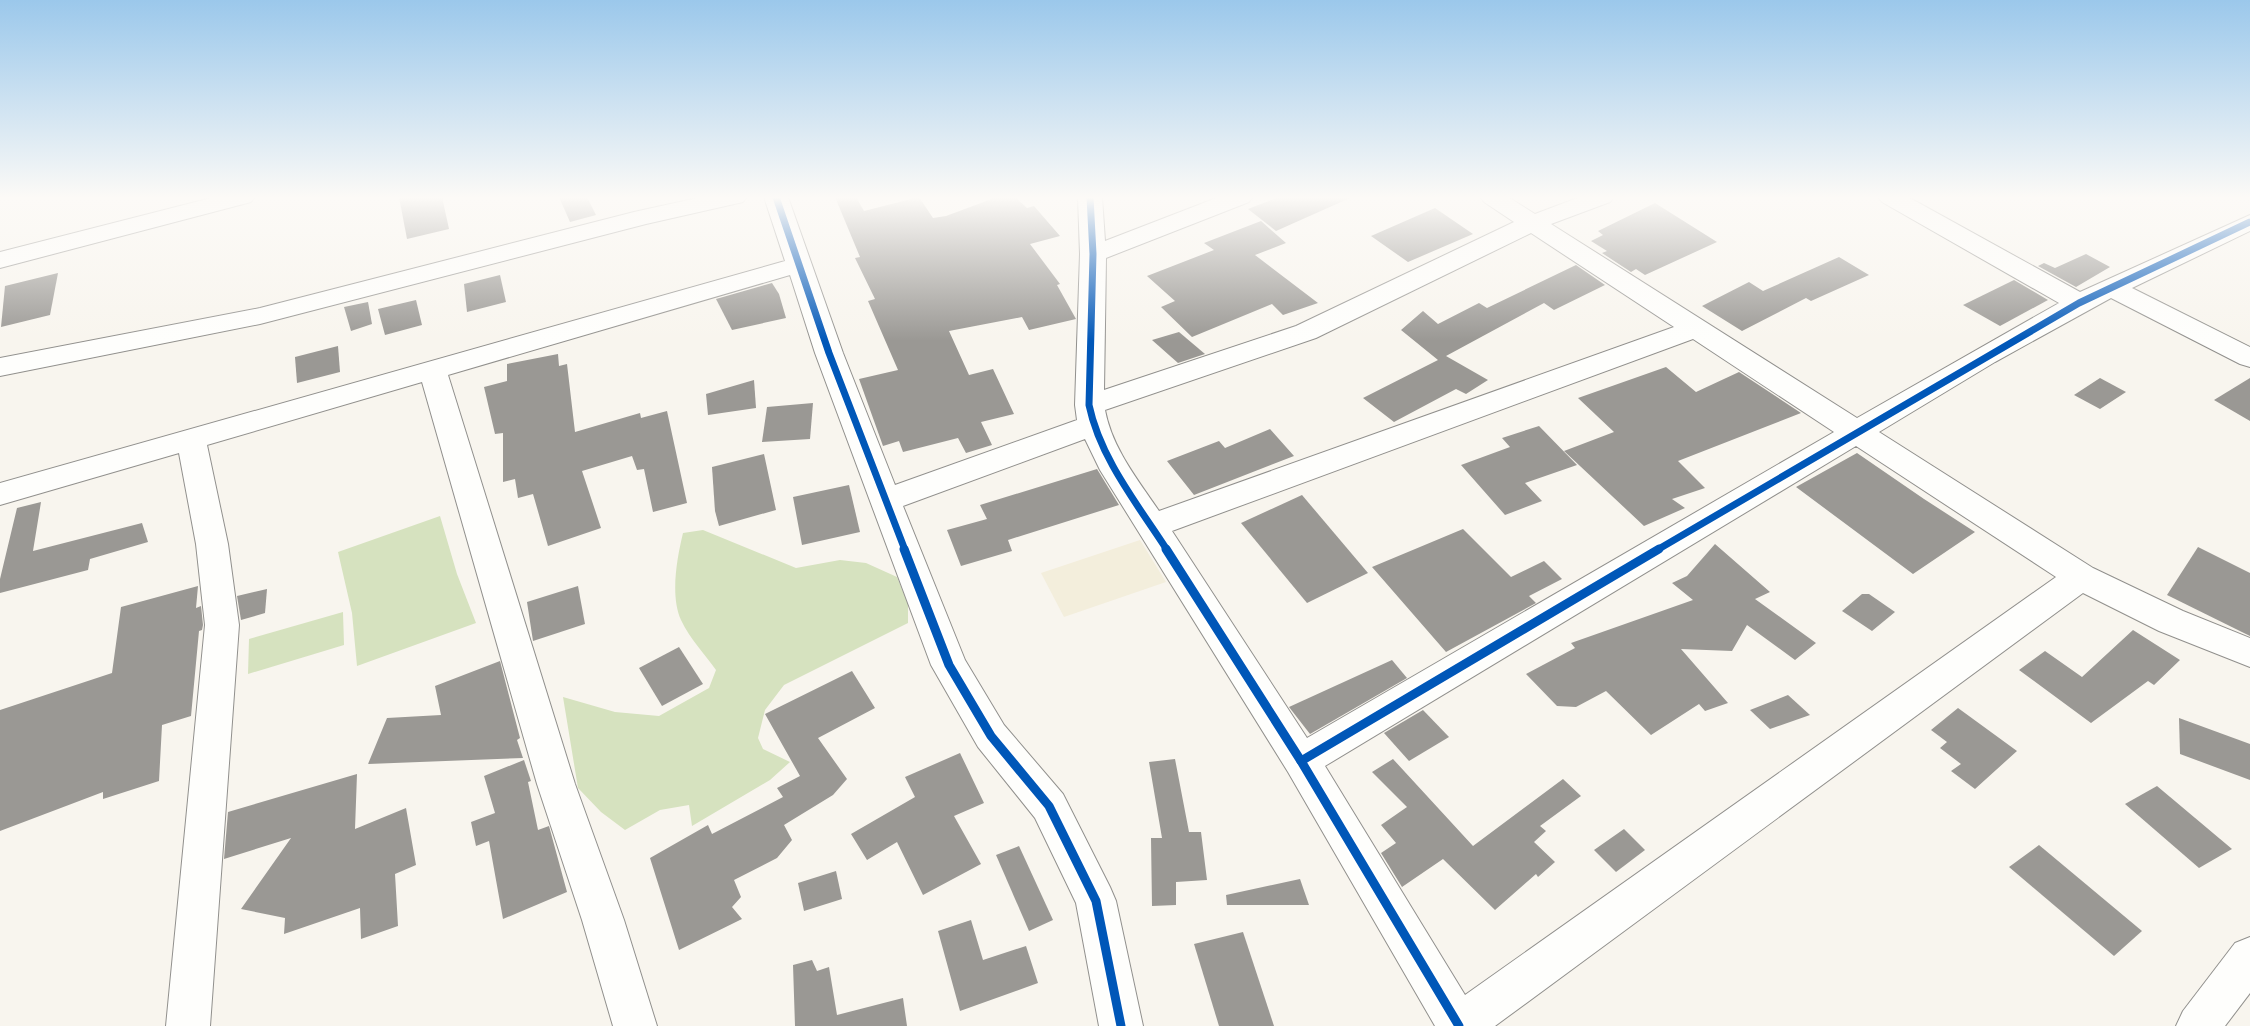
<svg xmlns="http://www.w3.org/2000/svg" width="2250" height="1026" font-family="'IBM Plex Serif',serif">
<rect width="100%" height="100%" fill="#f8f5ee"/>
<path fill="#f3eedc" d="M 1140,540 L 1166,582 L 1064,617 L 1041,573 Z"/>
<g fill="#d6e2bf">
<path d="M 440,516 L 457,574 L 476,623 L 357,666 L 352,613 L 338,552 Z"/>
<path d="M 703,530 L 796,568 L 840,560 L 866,563 L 897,577 L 908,604 L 908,623 L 784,685 L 765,710 L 758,738 L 763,749 L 790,762 L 770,780 L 692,826 L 689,805 L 660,810 L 625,830 L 601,812 L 578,788 L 563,697 L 615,712 L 659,716 L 709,688 L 716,670 C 704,653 690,639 681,620 C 670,596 677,558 683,533 Z"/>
<path d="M 343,612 L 344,645 L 248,674 L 249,639 Z"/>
</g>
<g fill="#9a9894">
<path d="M 399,197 L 442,197 L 449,229 L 407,239 Z"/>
<path d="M 559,197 L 587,197 L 596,215 L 570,222 Z"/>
<path d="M 835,197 L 856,197 L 864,211 L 919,197 L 933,218 L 946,216 L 997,197 L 1015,197 L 1027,208 L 1034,206 L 1060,236 L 1030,244 L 1060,284 L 1057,285 L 1076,319 L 1029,330 L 1022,317 L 949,331 L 969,375 L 993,369 L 1014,414 L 981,422 L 992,445 L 966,453 L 958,438 L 903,452 L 899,441 L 883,446 L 859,379 L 898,370 L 868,301 L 875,299 L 855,258 L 860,257 Z"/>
<path d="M 1279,197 L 1350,197 L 1350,198 L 1276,231 L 1248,209 Z"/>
<path d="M 1655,203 L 1717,242 L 1645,275 L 1636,269 L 1631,272 L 1602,253 L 1607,251 L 1591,241 L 1603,235 L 1598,231 Z"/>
<path d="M 1435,208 L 1473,234 L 1408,262 L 1371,236 Z"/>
<path d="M 1261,221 L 1286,243 L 1255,255 L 1318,303 L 1283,315 L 1272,304 L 1192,337 L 1161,307 L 1175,301 L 1147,276 L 1214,250 L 1204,243 Z"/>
<path d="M 2086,254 L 2110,267 L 2076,287 L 2038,266 L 2044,263 L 2055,268 Z"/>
<path d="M 1839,257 L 1869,275 L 1811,301 L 1806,298 L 1742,331 L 1702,306 L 1749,282 L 1763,291 Z"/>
<path d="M 1576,265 L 1605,285 L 1554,310 L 1544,303 L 1446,356 L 1488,380 L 1466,394 L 1456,389 L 1394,422 L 1363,398 L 1438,360 L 1401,330 L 1423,311 L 1438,324 L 1479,303 L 1487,308 Z"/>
<path d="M 58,273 L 50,315 L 1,327 L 5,286 Z"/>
<path d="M 500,275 L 506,302 L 467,312 L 464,284 Z"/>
<path d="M 2014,280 L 2048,300 L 2000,326 L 1963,305 Z"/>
<path d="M 772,283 L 779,294 L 786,318 L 732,330 L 716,299 Z"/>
<path d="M 416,300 L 422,325 L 385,335 L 378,309 Z"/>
<path d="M 368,302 L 372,324 L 351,331 L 344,307 Z"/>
<path d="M 1179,332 L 1205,354 L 1178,363 L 1152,340 Z"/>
<path d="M 338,346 L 340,372 L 297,383 L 295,357 Z"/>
<path d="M 558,354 L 559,366 L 567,364 L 575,432 L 640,413 L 641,418 L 667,411 L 687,503 L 653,512 L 644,469 L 637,470 L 632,456 L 582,471 L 601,528 L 548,546 L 533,494 L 518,498 L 515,479 L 503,482 L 503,433 L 495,434 L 484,387 L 507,381 L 507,364 Z"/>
<path d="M 1666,367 L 1696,392 L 1739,372 L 1801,413 L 1678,461 L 1705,488 L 1672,499 L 1685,508 L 1644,526 L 1564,451 L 1614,432 L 1578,398 Z"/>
<path d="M 2100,378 L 2126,392 L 2100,409 L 2074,395 Z"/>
<path d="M 2250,378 L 2250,421 L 2214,400 Z"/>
<path d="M 754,380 L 756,408 L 708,415 L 706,394 Z"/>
<path d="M 813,403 L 810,439 L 762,442 L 767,407 Z"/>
<path d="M 1539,426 L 1577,465 L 1525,483 L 1542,501 L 1505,515 L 1461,465 L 1510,447 L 1502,438 Z"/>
<path d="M 1270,429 L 1294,456 L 1194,495 L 1167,461 L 1219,441 L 1225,448 Z"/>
<path d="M 1857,453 L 1924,499 L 1975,532 L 1913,574 L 1796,487 Z"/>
<path d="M 764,454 L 776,510 L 719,526 L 715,511 L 712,467 Z"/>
<path d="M 1097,469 L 1119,505 L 1008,540 L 1012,551 L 961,566 L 947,530 L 987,519 L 980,505 Z"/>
<path d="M 849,485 L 860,532 L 802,545 L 793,497 Z"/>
<path d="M 1302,495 L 1368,573 L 1307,603 L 1241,523 Z"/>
<path d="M 41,502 L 33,551 L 142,523 L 148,542 L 90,559 L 88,570 L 0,593 L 0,579 L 17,508 Z"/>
<path d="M 1463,529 L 1511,577 L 1544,561 L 1562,579 L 1529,596 L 1536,603 L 1446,652 L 1372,567 Z"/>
<path d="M 1715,544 L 1770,592 L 1755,599 L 1816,643 L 1795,660 L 1747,625 L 1732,651 L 1681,649 L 1728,703 L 1705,711 L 1699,704 L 1651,735 L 1606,691 L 1576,707 L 1557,706 L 1526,674 L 1575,648 L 1571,643 L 1693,600 L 1672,583 L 1687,576 Z"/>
<path d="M 2198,547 L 2250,573 L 2250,636 L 2167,595 Z"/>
<path d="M 198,586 L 196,608 L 201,606 L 203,625 L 202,630 L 199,631 L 191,716 L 162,725 L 159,781 L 103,799 L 103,792 L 0,831 L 0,710 L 112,673 L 121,607 Z"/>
<path d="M 578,586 L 585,624 L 533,641 L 527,602 Z"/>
<path d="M 267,589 L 265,613 L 241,620 L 237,596 Z"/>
<path d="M 1862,594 L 1869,594 L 1895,612 L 1872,631 L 1842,611 Z"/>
<path d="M 2133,630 L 2180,660 L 2154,685 L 2148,681 L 2091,723 L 2019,670 L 2045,651 L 2082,677 Z"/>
<path d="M 679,647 L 703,684 L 662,706 L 639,668 Z"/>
<path d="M 1392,660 L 1407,678 L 1310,734 L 1289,707 Z"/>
<path d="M 500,661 L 520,738 L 517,740 L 523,758 L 368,764 L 387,718 L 441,715 L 435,686 Z"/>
<path d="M 852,671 L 875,708 L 818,738 L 847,779 L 833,795 L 784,825 L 792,840 L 777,858 L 734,880 L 741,897 L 732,907 L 742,919 L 679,950 L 650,858 L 708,825 L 712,834 L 783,797 L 777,788 L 800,776 L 765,714 Z"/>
<path d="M 1788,695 L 1810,715 L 1770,729 L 1750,710 Z"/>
<path d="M 1958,708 L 2017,751 L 1975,789 L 1951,771 L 1961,764 L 1940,748 L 1947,742 L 1931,730 Z"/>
<path d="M 1423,710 L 1449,737 L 1409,761 L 1384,733 Z"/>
<path d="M 2179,718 L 2250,744 L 2250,780 L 2180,754 Z"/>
<path d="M 960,753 L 984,803 L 954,816 L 981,864 L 923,895 L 897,842 L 867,860 L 851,834 L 915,797 L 905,777 Z"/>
<path d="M 1175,759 L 1189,832 L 1201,832 L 1207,880 L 1176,882 L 1176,905 L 1152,906 L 1151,838 L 1162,838 L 1149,762 Z"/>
<path d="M 1393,759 L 1473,846 L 1563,779 L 1581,796 L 1540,826 L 1546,831 L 1534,842 L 1555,862 L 1538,877 L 1536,874 L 1495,910 L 1443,859 L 1402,887 L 1381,853 L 1396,843 L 1381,825 L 1407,807 L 1372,772 Z"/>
<path d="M 524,760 L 531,781 L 528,782 L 538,830 L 549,826 L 567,892 L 503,919 L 489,841 L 476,846 L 471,822 L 495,813 L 484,776 Z"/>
<path d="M 357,774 L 355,829 L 406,808 L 416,865 L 395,874 L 398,926 L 361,939 L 360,908 L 284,934 L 285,918 L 241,909 L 291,838 L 224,859 L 228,812 Z"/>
<path d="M 2157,786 L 2232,849 L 2199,868 L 2125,804 Z"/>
<path d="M 1624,829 L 1645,850 L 1616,872 L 1594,850 Z"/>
<path d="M 2039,845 L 2142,931 L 2114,956 L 2009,867 Z"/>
<path d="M 1019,846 L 1053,920 L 1029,931 L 996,855 Z"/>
<path d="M 836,871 L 842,899 L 804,911 L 798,883 Z"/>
<path d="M 1300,879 L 1309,905 L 1227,905 L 1226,895 Z"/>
<path d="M 971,920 L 983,960 L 1026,946 L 1038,983 L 960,1011 L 938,931 Z"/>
<path d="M 1243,932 L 1274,1026 L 1219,1026 L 1194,944 Z"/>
<path d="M 812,960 L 817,971 L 829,967 L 837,1015 L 903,998 L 907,1026 L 795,1026 L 793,965 Z"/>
</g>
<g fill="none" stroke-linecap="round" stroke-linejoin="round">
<defs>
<g id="street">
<path d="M 215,197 L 255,197 L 251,202 L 0,268 L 0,252 Z"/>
<path d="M 702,197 L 747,197 L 743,202 L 646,224 L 260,324 L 0,376 L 0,358 L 260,308 L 634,212 Z"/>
<path d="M 764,197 L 788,197 L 843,353 L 895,485 L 1077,420 L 1075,405 L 1080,254 L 1078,197 L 1102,197 L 1105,241 L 1219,197 L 1253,197 L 1249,202 L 1106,258 L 1104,390 L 1296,326 L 1514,222 L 1484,202 L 1480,197 L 1508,197 L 1535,214 L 1580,197 L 1614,197 L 1610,202 L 1551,224 L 1857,418 L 2059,303 L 1882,202 L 1878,197 L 1908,197 L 2080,292 L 2250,215 L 2250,231 L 2132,288 L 2250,347 L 2250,367 L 2240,364 L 2111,298 L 1995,362 L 1879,432 L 2093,568 L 2183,611 L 2250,638 L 2250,667 L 2159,631 L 2083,593 L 1495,1026 L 1435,1026 L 1288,772 L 1100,470 L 1085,439 L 903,506 L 965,660 L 1004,725 L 1063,794 L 1110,887 L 1116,901 L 1143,1026 L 1099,1026 L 1076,903 L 1035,818 L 978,747 L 931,665 L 815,353 L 790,275 L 448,375 L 575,784 L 624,920 L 657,1026 L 613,1026 L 582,920 L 537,784 L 422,382 L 207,445 L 228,544 L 239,625 L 210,1026 L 166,1026 L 205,625 L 196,544 L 179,453 L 0,505 L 0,483 L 785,261 ZM 1531,233 L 1674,327 L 1159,511 C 1138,480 1112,448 1105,410 L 1316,338 ZM 1693,339 L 1834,432 L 1307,738 L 1172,531 ZM 1856,446 L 2056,577 L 1465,995 L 1325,766 Z"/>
<path d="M 2250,937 L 2250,993 L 2225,1026 L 2176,1026 L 2183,1011 L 2235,943 Z"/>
</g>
</defs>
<use href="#street" stroke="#91908d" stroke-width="2"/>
<use href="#street" fill="#fefefc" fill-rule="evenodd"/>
<defs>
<g id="cycleway-far1">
<path d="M 776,197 L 829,353 L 905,550"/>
<path d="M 1090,197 L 1093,254 L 1089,405 C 1100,458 1138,505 1167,550"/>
<path d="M 1657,550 L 2079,303 L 2250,222"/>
</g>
<g id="cycleway">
<path d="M 904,549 L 949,665 L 991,736 L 1049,806 L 1096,901 L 1121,1026"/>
<path d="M 1166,549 L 1301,761 L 1459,1026"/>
<path d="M 1301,761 L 1659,549"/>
</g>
</defs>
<use href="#cycleway-far1" stroke="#fff" stroke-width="10"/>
<use href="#cycleway" stroke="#fff" stroke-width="13"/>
<use href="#cycleway-far1" stroke="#0057b8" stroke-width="7"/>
<use href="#cycleway" stroke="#0057b8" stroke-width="9"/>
</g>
<linearGradient id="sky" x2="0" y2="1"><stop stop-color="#9bc8eb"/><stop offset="0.58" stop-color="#fcfaf7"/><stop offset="1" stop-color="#fcfaf7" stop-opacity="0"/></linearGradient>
<rect width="2250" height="341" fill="url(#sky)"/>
</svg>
